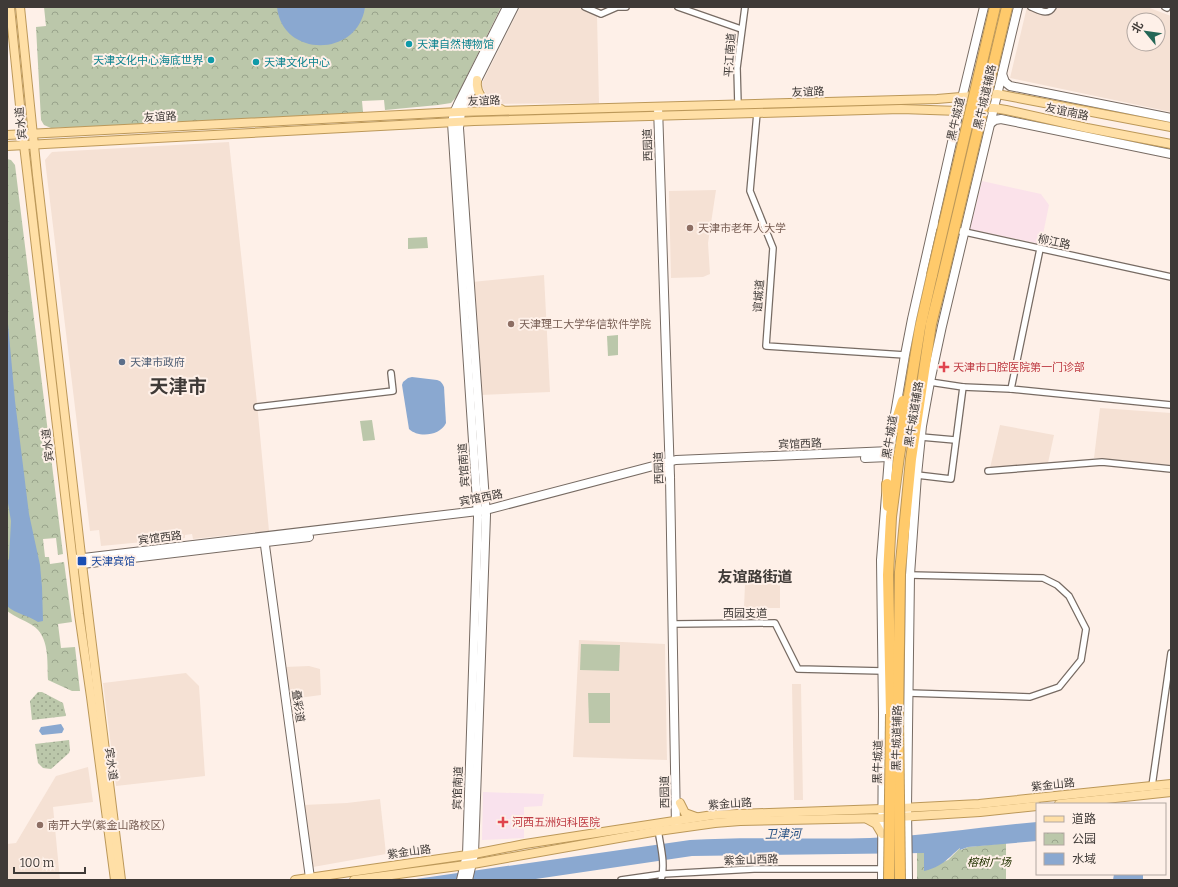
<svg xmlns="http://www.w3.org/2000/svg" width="1178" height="887" font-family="Bitter,'Noto Sans SC',serif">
<defs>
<pattern id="grass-dots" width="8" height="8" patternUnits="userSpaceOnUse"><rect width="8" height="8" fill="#bbc7aa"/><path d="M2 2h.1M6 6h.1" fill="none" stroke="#99a38b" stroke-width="1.8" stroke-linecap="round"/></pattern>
<pattern id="park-crowns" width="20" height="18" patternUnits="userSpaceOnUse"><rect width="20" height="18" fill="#bbc7aa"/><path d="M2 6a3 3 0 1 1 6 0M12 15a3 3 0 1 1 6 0" fill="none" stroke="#99a38b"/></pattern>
</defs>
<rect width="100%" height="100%" fill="#fef0e8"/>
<g fill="#f5e1d4" fill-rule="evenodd">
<path d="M 520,7 L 581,7 L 597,15 L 599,103 L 492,104 L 481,85 Z"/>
<path d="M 1027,7 L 1147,7 L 1171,16 L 1171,112 L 1010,78 ZM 1134,20 L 1158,20 L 1158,44 L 1134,44 Z"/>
<path d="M 229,142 L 257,403 L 269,531 L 193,539 L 192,534 L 185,535 L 185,538 L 101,546 L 99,530 L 90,531 L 45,160 L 50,154 L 52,152 Z"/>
<path d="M 716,190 L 708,243 L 710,274 L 703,277 L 671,278 L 669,191 Z"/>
<path d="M 544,275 L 550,392 L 480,395 L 472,282 Z"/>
<path d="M 1100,408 L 1171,413 L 1171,465 L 1094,458 Z"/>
<path d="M 1000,425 L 1054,435 L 1048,463 L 990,468 Z"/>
<path d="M 780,583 L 780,608 L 744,608 L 745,584 Z"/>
<path d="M 579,640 L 665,644 L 667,760 L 573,757 Z"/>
<path d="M 309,666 L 320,669 L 321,695 L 291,699 L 285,667 Z"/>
<path d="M 186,673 L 199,686 L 205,776 L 116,786 L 103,683 Z"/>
<path d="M 792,684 L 801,684 L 803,800 L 794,800 Z"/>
<path d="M 88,767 L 93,802 L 53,807 L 60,880 L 7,880 L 7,844 L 16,843 L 56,776 Z"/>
<path d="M 380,799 L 386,854 L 313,867 L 303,805 L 347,803 Z"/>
</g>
<path fill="#fbe2ea" d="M 982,181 L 1041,194 L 1049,205 L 1041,244 L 970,229 Z"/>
<path fill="#f9e2ed" d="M 483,792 L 544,794 L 542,806 L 524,807 L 524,838 L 482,840 Z"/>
<g fill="url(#grass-dots)">
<path d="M 38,692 L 42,692 L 63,703 L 66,716 L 32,720 L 30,701 Z"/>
<path d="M 69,740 L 70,750 L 69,753 L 51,769 L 43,768 L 38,763 L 35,744 Z"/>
</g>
<g fill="url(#park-crowns)">
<path d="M 44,7 L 501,7 L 457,96 L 451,103 L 438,105 L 385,110 L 384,100 L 362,101 L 363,112 L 312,118 L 51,128 L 44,125 L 41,120 L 36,27 L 46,26 Z"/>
<path d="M 7,159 L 11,160 L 15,165 L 63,554 L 58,555 L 56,538 L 43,539 L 45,557 L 49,557 L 50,564 L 64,562 L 72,622 L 58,624 L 61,648 L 75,647 L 80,691 L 72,691 L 48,680 C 47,662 50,636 32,625 C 24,620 15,617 7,611 Z"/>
<path d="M 1006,843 L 1006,880 L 917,880 L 917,853 L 925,853 L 924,870 L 948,860 L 960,848 L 961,850 L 968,847 Z"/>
</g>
<g fill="#bbc7aa">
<path d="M 427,237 L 428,248 L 408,249 L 408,238 Z"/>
<path d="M 618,335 L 618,355 L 608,356 L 607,336 Z"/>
<path d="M 372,420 L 375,440 L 363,441 L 360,421 Z"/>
<path d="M 581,644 L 620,645 L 619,671 L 580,670 Z"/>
<path d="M 588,693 L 610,693 L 610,723 L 589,723 Z"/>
</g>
<g fill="#8aa8d0">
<path d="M 277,7 L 365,7 C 358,58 282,58 277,7 Z"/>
<path d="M 7,313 L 15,401 L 29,514 L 40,565 L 42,587 L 43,621 L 38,622 C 28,615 16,614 7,606 L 7,562 L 9,559 L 11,521 L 7,497 Z"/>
<path d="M 408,378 L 412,377 L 437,380 C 441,381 442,383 444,387 L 446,423 C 440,436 418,438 409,429 L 402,385 L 403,382 Z"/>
<path d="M 61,724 L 64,729 L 62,733 L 42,735 L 39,731 L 41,727 Z"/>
<path d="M 1037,822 L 1037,841 L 968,847 L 960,850 L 960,848 C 947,859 942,867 924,871 L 924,853 L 692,856 L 529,880 L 409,880 L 690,840 C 750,836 810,840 870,838 C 926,836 981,827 1037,822 Z"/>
<path d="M 1114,874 L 1143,874 L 1143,880 L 1113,880 Z"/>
</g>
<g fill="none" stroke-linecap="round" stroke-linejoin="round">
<defs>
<g id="street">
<path d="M 585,7 L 601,14 L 617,7 L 626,7"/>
<path d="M 678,7 L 741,29"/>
<path d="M 1031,7 C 1039,10 1048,16 1053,7"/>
<path d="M 1165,7 L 1167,8"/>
<path d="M 738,105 L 737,68 L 745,7"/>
<path d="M 757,113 L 750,191 L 773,248 L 766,346 L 905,355"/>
<path d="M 933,225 L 1171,277"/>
<path d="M 1040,249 L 1011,389 L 1171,405"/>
<path d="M 963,387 L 1011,389"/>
<path d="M 257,407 L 393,391 L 391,373"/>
<path d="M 921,437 L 955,440"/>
<path d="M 988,471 L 1102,462 L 1171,469"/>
<path d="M 917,475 L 951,479 L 963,387 L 930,382"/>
<path d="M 674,624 L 775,623 L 798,669 L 883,671"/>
<path d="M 908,693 L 1030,697 L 1059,687 L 1081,660 L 1086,629 L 1069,596 L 1057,585 L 1043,578 L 910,575"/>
<path d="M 1152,786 L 1171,653"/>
<path d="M 658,829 C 660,845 666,864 661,880"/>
<path d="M 621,880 L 663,874 L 754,869 L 882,869"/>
</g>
<g id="secondary">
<path d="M 1002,74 L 1005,82 L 1010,86 L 1171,118"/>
<path d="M 658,107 L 670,477 L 676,826"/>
<path d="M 990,124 L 995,120 L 1001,119 L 1171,154"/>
<path d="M 895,414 L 905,355 L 912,319 L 962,98 L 984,7"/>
<path d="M 865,458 L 889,457"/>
<path d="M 658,469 L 667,471 L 670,477"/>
<path d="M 264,538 L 310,878"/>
<path d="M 75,559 L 486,510 L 676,460 L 890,451"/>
<path d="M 74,565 L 309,537"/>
<path d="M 461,880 L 467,855 L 478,517 L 452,123 L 454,113 L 459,102 L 507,7"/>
<path d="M 468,880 L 474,854 L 486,515 L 459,128 L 461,112 L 514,7"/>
<path d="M 882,880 L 883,714 L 881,560 L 889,457 L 894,425"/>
<path d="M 908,880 L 907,808 L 910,575 L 917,475 L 922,426 L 930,382 L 942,326 L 1018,7"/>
</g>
<g id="primary">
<path d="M 10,7 L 24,145 L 79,614 L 91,697 L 115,880"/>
<path d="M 20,7 L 37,175 L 82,564 L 121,880"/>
<path d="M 477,80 C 475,94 487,107 501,109"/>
<path d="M 7,135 L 458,112 L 937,99 L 997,94 L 1171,127"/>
<path d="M 7,146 L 474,121 L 901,109 L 959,111 L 981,108 L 994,108 L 1006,110 L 1087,128 L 1171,144"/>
<path d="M 680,803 L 685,813 L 696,817"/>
<path d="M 1059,804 L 1171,792"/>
<path d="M 867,819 L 876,824 L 882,834"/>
<path d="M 295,880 L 474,854 L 525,844 L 713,815 L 737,814 L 882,809 L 979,804 L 1171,784"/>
<path d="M 354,880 L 473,864 L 658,831 L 715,823 L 740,821 L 882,818 L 980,812 L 1037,806"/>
</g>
<g id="highway">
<path d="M 893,431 L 903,401"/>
<path d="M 887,484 L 888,506"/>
<path d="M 891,714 L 888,575 L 891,517 L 899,456 L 920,328 L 932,275"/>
<path d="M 898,714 L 900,572 L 911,459 L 931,324 L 943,276"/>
</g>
</defs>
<use href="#street" stroke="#776b63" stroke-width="8"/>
<use href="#secondary" stroke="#776b63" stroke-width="10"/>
<use href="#primary" stroke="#bc9859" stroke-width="10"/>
<use href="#highway" stroke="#bc9859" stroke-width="12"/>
<use href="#street" stroke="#fff" stroke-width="5.5"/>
<use href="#secondary" stroke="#fff" stroke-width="8"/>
<use href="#primary" stroke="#ffdfa6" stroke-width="8"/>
<use href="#highway" stroke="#ffca6b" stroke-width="10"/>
<defs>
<g id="highway-bridge">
<path d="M 932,275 L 995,7"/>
<path d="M 943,276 L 1007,7"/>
<path d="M 898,714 L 900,880"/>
<path d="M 889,880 L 891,714"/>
</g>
</defs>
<use href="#highway-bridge" stroke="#bc9859" stroke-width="12" stroke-linecap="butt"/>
<use href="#highway-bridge" stroke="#ffca6b" stroke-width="10"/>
</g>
<g fill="#0f9aa8" stroke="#fef0e8" stroke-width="1.5">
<circle cx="409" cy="44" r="4"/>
<circle cx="211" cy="60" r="4"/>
<circle cx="256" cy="62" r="4"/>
</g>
<g fill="#8d6e63" stroke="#fef0e8" stroke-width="1.5">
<circle cx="690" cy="228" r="4"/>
<circle cx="511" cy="324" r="4"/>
<circle cx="40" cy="825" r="4"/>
</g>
<circle fill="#5c6f8a" stroke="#fef0e8" stroke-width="1.5" cx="122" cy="362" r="4"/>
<g fill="#e0444e" stroke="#fef0e8" stroke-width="1.5">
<path d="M942 361h4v4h4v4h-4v4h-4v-4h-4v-4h4z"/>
<path d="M501 816h4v4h4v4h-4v4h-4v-4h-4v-4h4z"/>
</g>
<rect fill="#1a4fb4" stroke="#fef0e8" stroke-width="1.5" x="77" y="556" width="10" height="10" rx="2"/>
<g text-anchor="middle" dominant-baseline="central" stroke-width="4" stroke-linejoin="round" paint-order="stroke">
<g font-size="11" fill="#0d838f" stroke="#fef0e8" text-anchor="start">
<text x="417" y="44">天津自然博物馆</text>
<text x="203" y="60" text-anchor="end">天津文化中心海底世界</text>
<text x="264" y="62">天津文化中心</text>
</g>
<g font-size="11" fill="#3f3a37" stroke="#fef0e8">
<text transform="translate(730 55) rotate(-86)">平江南道</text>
<text transform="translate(808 92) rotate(-2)">友谊路</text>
<text transform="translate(985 97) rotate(-77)">黑牛城道辅路</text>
<text transform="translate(484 101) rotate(-2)">友谊路</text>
<text transform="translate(1067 112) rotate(12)">友谊南路</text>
<text transform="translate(160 117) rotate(-3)">友谊路</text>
<text transform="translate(956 119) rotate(-77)">黑牛城道</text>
<text transform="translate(21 123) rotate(-96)">宾水道</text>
<text transform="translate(648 145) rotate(-92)">西园道</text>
<text transform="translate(1054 242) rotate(12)">柳江路</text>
<text transform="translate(759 296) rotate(-86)">谊城道</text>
<text transform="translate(914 414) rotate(-81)">黑牛城道辅路</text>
<text transform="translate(890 437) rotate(-81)">黑牛城道</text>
<text transform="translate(800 444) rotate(-2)">宾馆西路</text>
<text transform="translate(48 445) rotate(-97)">宾水道</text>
<text transform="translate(464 465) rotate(-94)">宾馆南道</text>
<text transform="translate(659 468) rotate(-92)">西园道</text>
<text transform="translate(481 498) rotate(-11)">宾馆西路</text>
<text transform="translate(160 538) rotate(-7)">宾馆西路</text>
<text x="745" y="613">西园支道</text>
<text transform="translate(298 706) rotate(82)">叠彩道</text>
<text transform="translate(897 738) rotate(-89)">黑牛城道辅路</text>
<text transform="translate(878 762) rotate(-89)">黑牛城道</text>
<text transform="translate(111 764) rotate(82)">宾水道</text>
<text transform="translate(1053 785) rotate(-6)">紫金山路</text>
<text transform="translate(458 788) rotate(-88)">宾馆南道</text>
<text transform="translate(665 792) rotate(-91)">西园道</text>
<text transform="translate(730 804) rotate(-4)">紫金山路</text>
<text transform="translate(409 852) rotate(-8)">紫金山路</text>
<text transform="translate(751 860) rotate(-2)">紫金山西路</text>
</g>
<g font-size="11" fill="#785e54" stroke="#fef0e8" text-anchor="start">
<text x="698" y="228">天津市老年人大学</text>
<text x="519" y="324">天津理工大学华信软件学院</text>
<text x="48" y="825">南开大学(紫金山路校区)</text>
</g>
<g font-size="11" fill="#4e5e75" stroke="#fef0e8" text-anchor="start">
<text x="130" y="362">天津市政府</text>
</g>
<g font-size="11" fill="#be3a42" stroke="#fef0e8" text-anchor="start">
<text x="953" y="367">天津市口腔医院第一门诊部</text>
<text x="512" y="822">河西五洲妇科医院</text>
</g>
<g font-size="11" fill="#164399" stroke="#fef0e8" text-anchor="start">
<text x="91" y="561">天津宾馆</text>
</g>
<g font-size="11" font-style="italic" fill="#233300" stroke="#fef0e8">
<text x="989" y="862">榕树广场</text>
</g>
<g font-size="12" font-style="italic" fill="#265083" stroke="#fef0e8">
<text transform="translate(783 834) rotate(-1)">卫津河</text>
</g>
<g font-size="15" font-weight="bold" fill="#3f3a37" stroke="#fef0e8">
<text x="755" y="577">友谊路街道</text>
</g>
<g font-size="19" font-weight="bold" fill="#3f3a37" stroke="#fef0e8">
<text x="178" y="386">天津市</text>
</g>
</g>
<rect width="1178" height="887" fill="none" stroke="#3f3a37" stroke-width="16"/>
<rect x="1036" y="803" width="130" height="72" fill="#fef0e8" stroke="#b2a7a1"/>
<rect x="1044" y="816" width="20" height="6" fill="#ffdfa6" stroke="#b2a7a1"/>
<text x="1072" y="823" font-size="12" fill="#3f3a37">道路</text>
<rect x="1044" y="833" width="20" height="12" fill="url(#park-crowns)" stroke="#b2a7a1"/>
<text x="1072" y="843" font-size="12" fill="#3f3a37">公园</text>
<rect x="1044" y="853" width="20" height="12" fill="#8aa8d0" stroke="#b2a7a1"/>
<text x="1072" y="863" font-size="12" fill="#3f3a37">水域</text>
<g transform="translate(1146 32) rotate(299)"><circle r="19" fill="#fef0e8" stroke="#b2a7a1"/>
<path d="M0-3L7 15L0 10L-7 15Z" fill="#246656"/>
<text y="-6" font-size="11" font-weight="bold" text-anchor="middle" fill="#3f3a37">北</text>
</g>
<path d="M14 867v6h71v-6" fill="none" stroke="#3f3a37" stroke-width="2"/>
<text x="20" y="867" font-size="12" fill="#3f3a37" stroke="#fef0e8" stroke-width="3" paint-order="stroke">100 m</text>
</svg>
